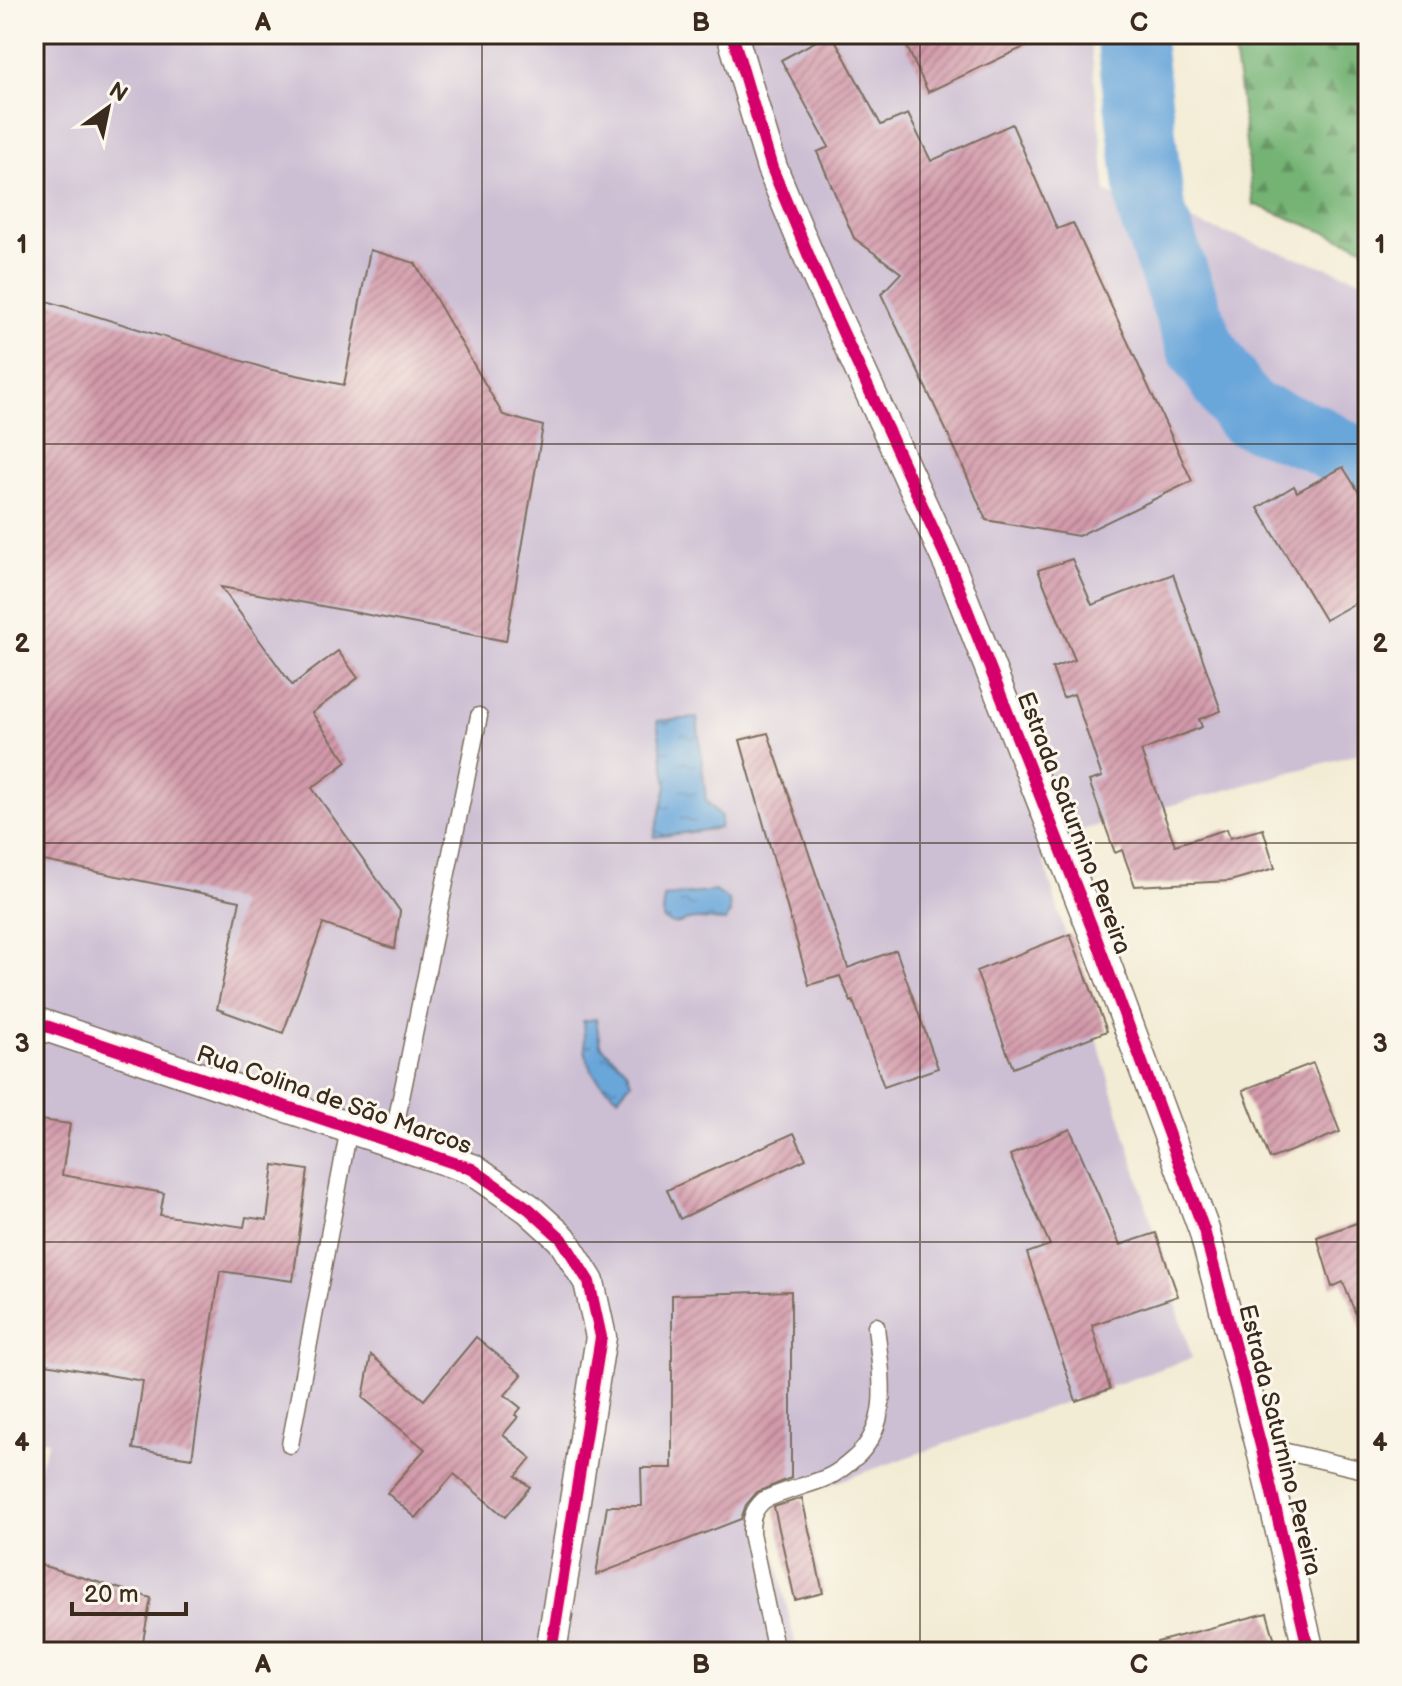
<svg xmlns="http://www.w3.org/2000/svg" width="1402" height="1686" font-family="'Balsamiq Sans',sans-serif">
<defs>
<pattern id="forest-firs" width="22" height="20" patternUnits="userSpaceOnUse" patternTransform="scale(2)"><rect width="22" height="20" fill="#74b374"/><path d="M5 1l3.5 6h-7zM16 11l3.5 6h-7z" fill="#60925f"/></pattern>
<pattern id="water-ripples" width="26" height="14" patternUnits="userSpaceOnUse" patternTransform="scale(2)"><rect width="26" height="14" fill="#69a6da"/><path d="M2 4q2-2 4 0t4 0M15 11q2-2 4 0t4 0" fill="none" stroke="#5887b0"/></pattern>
<pattern id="building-hatch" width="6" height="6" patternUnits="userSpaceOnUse" patternTransform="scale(2)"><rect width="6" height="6" fill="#d299aa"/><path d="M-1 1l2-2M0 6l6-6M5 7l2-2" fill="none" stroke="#ac7d8a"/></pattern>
</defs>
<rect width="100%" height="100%" fill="#fbf7ec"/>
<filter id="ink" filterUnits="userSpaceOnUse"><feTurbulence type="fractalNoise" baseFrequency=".0125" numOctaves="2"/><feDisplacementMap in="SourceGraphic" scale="16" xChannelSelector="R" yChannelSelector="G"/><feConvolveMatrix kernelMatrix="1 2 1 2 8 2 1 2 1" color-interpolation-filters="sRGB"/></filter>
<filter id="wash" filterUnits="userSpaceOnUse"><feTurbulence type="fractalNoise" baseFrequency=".006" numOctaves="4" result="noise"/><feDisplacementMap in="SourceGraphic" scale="32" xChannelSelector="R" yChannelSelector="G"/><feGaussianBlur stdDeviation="1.8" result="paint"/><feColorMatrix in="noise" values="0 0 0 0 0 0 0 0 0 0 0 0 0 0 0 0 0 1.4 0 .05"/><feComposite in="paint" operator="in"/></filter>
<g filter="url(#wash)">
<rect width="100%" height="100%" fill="#f3ecd5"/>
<path fill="#ccbed3" d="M 34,34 L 1090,34 L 1106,192 L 1368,282 L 1368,751 L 1038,842 L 1192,1358 L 765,1507 L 797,1652 L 34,1652 L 34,1483 L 48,1441 L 34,1436 Z"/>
<path fill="url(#forest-firs)" stroke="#586e49" stroke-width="2" d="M 1231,34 L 1368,34 L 1368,249 L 1253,204 L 1239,84 Z"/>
<g fill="url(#water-ripples)" stroke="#52687c" stroke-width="2">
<path d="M 697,718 L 706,800 L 721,817 L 720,828 L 654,837 L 667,786 L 657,721 Z"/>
<path d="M 715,891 L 729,900 L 730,913 L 725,921 C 714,921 698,917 689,920 C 676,923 677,928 663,919 L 664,897 Z"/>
<path d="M 596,1019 L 600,1045 L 627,1070 L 631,1082 L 618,1097 C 584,1071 586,1062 583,1021 Z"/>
</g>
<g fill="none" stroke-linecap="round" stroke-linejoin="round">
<path stroke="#69a6da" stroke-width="68" d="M 1130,34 L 1151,210 L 1201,347 L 1246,413 L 1313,437 L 1368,468"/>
</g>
<g id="blocks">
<g fill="url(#building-hatch)">
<path d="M 829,34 L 832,34 L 881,125 L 908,114 L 931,161 L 1012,124 L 1057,229 L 1073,223 L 1192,481 L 1078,536 L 986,520 L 957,453 L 881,294 L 901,273 L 854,238 L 817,152 L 829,147 L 781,60 Z"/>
<path d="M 901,34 L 1052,34 L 928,92 Z"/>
<path d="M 370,250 L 415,263 L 503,415 L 543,426 L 506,641 L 221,587 L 292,685 L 338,651 L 358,678 L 312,713 L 347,762 L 312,788 L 400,911 L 395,949 L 323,924 L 283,1033 L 217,1009 L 240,901 L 34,859 L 34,297 L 268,369 L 344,385 Z"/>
<path d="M 1343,467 L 1368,507 L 1368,596 L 1325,620 L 1258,508 L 1294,486 L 1297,492 Z"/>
<path d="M 1072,559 L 1092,605 L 1173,574 L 1221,711 L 1199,719 L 1202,727 L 1141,751 L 1175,845 L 1227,829 L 1230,838 L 1263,829 L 1275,868 L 1230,881 L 1135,886 L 1122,850 L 1115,853 L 1089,781 L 1102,777 L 1074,694 L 1063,698 L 1052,668 L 1075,660 L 1038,570 Z"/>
<path d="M 768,733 L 848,968 L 896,950 L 938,1068 L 884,1087 L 853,1001 L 851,1002 L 840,976 L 809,985 L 740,740 Z"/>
<path d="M 1070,934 L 1107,1031 L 1013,1068 L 976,971 Z"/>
<path d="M 1313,1063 L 1340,1132 L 1270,1159 L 1243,1090 Z"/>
<path d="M 34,1119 L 70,1124 L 62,1175 L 164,1193 L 160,1215 L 244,1227 L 246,1217 L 267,1220 L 274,1165 L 308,1170 L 293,1281 L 220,1271 L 192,1458 L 133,1449 L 143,1381 L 34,1362 Z"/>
<path d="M 1070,1129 L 1120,1245 L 1156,1233 L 1178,1296 L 1092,1325 L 1110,1389 L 1076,1401 L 1027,1253 L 1050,1245 L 1010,1155 Z"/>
<path d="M 794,1133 L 806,1159 L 680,1219 L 667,1190 Z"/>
<path d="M 1368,1219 L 1368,1340 L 1366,1340 L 1343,1282 L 1332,1287 L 1317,1237 Z"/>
<path d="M 791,1291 L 791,1478 L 757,1492 L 746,1505 L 741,1519 L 596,1575 L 607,1506 L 642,1506 L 641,1468 L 672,1468 L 672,1295 Z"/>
<path d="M 476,1337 L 522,1375 L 505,1395 L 521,1408 L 515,1415 L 518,1417 L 503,1435 L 531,1458 L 516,1476 L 530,1487 L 505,1517 L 454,1474 L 416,1518 L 387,1493 L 425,1449 L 363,1398 L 371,1355 L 424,1400 Z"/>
<path d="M 802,1498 L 823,1593 L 795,1600 L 774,1507 Z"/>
<path d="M 34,1563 L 151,1598 L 141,1652 L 34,1652 Z"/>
<path d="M 1267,1613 L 1278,1652 L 1158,1652 L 1157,1642 Z"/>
</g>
</g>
</g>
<g filter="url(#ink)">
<use href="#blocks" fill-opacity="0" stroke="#7b6e5e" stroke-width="2"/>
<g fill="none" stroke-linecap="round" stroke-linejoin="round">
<defs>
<g id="service">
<path d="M 392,1142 L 479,716"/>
<path d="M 290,1445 L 349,1128"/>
<path d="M 1261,1446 L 1368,1471"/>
<path d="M 776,1652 L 751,1533 C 751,1518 753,1510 764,1500 C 785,1490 807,1486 828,1477 C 840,1472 849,1463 858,1455 C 893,1420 880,1370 876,1326"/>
</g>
<g id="minor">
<path d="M 732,34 L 772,168 L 818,278 L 950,566 L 1096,938 L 1204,1230 L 1261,1446 L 1309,1652"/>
<path d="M 34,1022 L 472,1169 L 529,1209 L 562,1239 L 589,1282 L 601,1337 L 551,1652"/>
</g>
</defs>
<use href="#service" stroke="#7b6e5e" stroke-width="19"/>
<use href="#minor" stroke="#7b6e5e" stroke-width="33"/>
<use href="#service" stroke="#fff" stroke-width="16"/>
<use href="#minor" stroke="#fff" stroke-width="30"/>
<defs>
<g id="cycleway">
<path d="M 732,34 L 772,168 L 818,278 L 950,566 L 1096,938 L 1204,1230 L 1261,1446 L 1309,1652"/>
<path d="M 34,1022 L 472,1169 L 529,1209 L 562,1239 L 589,1282 L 601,1337 L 551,1652"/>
</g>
</defs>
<use href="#cycleway" stroke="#fbf7ec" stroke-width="17"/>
<use href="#cycleway" stroke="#d6006c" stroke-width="12"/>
</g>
</g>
<path fill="none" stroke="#3b2a1e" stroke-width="2" stroke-opacity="0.55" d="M 482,34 L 482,1652M 920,34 L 920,1652M 34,444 L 1368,444M 34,843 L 1368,843M 34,1242 L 1368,1242"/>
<g text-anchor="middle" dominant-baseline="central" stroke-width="6" stroke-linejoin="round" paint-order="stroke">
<g font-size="24" fill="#3b2a1e" stroke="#fbf7ec">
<text transform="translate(1074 823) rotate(69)">Estrada Saturnino Pereira</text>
<text transform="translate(334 1100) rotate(19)">Rua Colina de São Marcos</text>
<text transform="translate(1280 1440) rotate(76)">Estrada Saturnino Pereira</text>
</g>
</g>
<rect width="1402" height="1686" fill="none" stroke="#fbf7ec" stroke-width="88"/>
<g transform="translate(108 108) rotate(33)" stroke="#fbf7ec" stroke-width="6" paint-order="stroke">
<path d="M0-6L14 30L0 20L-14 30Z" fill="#3b2a1e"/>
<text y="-12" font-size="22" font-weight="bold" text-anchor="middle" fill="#3b2a1e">N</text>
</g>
<path d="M72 1602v12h114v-12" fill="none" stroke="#3b2a1e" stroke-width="4"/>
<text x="84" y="1602" font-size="24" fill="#3b2a1e" stroke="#fbf7ec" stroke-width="6" paint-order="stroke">20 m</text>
<rect x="44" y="44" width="1314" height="1598" fill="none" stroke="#3b2a1e" stroke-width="3"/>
<g font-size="26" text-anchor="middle" font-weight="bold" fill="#3b2a1e">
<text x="263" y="31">A</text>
<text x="701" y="31">B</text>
<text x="1139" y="31">C</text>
<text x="22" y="253">1</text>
<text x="1380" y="253">1</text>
<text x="22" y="652">2</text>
<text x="1380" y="652">2</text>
<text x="22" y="1052">3</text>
<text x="1380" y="1052">3</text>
<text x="22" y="1451">4</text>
<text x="1380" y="1451">4</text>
<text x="263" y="1673">A</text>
<text x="701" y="1673">B</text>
<text x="1139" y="1673">C</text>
</g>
</svg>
